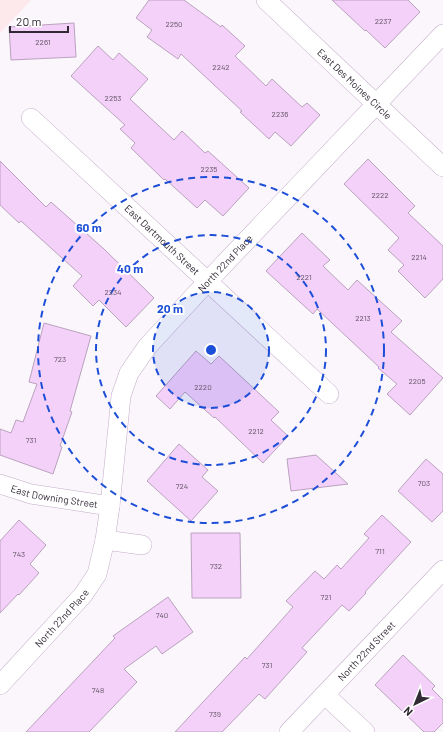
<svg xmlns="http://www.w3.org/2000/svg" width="443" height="732" font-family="Barlow,sans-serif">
<rect width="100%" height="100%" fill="#fbf6fc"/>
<path fill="#fde8ec" d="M 0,0 L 31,0 L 0,33 Z"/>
<g fill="#f4d1f9" stroke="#baa2be">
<path d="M 149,0 L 184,0 L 221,27 L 222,25 L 245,46 L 235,56 L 266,86 L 272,79 L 302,107 L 307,103 L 320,115 L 291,146 L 275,132 L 269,139 L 240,112 L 242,111 L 181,54 L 178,59 L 147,37 L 152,30 L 136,18 Z"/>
<path d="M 332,0 L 408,0 L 420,12 L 385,48 L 366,30 L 365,31 Z"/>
<path d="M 74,23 L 76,57 L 11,60 L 9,27 Z"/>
<path d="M 98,46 L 113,60 L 119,53 L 148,79 L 130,99 L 174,140 L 182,131 L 205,153 L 208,151 L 249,188 L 223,216 L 205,200 L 197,208 L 165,179 L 164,180 L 131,148 L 135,143 L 120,129 L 125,125 L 71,76 Z"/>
<path d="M 368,159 L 415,206 L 408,213 L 443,246 L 443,279 L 425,298 L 398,271 L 404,265 L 388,250 L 399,238 L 344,184 Z"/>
<path d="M 0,161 L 46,207 L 51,202 L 104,249 L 154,298 L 126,327 L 99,300 L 93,306 L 73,286 L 82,276 L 21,221 L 19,223 L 0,205 Z"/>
<path d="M 302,233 L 330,260 L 323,266 L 348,290 L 357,280 L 402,321 L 391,332 L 443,378 L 410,415 L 387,394 L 397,384 L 378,368 L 379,367 L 317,309 L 313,314 L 266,271 Z"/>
<path d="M 44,323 L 91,336 L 70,411 L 72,412 L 60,446 L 62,447 L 53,474 L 0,455 L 0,429 L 11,433 L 16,420 L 23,422 L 37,384 L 29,382 Z"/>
<path d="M 196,351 L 211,364 L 219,356 L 247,382 L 279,412 L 271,420 L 288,436 L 263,463 L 215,417 L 214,418 L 185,392 L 170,409 L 156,396 Z"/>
<path d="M 179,444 L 208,470 L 202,477 L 218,491 L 191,521 L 147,481 Z"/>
<path d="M 316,455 L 348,484 L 291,491 L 287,459 Z"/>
<path d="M 426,459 L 443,474 L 443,511 L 432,522 L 398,491 Z"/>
<path d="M 382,515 L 411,542 L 365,592 L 366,593 L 349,611 L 342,605 L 302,648 L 307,652 L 265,699 L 259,694 L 222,732 L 175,732 L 245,657 L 247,659 L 293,607 L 286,601 L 315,571 L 324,579 L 337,565 L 341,569 L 369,538 L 364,534 Z"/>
<path d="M 19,520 L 46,545 L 30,564 L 39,573 L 19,595 L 18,594 L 0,613 L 0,541 Z"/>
<path d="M 191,533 L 240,533 L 241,598 L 192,598 Z"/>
<path d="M 168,597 L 193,632 L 162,654 L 156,646 L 124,669 L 137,682 L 89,732 L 26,732 L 115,638 L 113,636 Z"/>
<path d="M 403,655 L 435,686 L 432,689 L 443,700 L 443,723 L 434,732 L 424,732 L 375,685 Z"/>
</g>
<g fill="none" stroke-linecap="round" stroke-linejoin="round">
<defs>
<g id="street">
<path id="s1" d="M 266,0 L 443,167"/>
<path id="s2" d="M 31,118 L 329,394"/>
<path id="s3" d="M 0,484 L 31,494 L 110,506"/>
<path d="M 105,540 L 142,545"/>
<path id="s4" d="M 0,685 L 83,595 L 97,574 L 105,540 L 110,506 L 121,396 L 129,373 L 147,347 L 208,281 L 443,34"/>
<path d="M 325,695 L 365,732"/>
<path id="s5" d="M 289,732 L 443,570"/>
</g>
</defs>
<use href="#street" stroke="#c2acc9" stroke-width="20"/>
<use href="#street" stroke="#fff" stroke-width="19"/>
</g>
<circle cx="211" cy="350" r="58" fill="#1d4ed8" fill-opacity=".12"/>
<g fill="none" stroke="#1d4ed8" stroke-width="2" stroke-dasharray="7 5">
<circle cx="211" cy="350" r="58"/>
<circle cx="211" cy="350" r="115"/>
<circle cx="211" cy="350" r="173"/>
</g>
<g text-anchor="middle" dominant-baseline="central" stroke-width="4" stroke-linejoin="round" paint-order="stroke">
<g font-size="8" fill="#625365">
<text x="383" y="21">2237</text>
<text x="174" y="24">2250</text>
<text x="43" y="42">2261</text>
<text x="221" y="67">2242</text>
<text x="113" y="98">2253</text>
<text x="280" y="114">2236</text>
<text x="209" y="169">2235</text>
<text x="380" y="195">2222</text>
<text x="419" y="257">2214</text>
<text x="304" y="277">2221</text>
<text x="113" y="292">2234</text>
<text x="363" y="318">2213</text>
<text x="60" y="359">723</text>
<text x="417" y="381">2205</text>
<text x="203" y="387">2220</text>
<text x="256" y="431">2212</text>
<text x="31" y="440">731</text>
<text x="424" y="483">703</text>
<text x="182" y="486">724</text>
<text x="380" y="551">711</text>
<text x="19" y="554">743</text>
<text x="216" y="566">732</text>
<text x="326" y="597">721</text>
<text x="162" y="615">740</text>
<text x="267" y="665">731</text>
<text x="98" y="690">748</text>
<text x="215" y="714">739</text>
</g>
<g font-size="10" fill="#312934" stroke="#fff">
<text stroke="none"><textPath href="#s1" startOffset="122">East Des Moines Circle</textPath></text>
<text stroke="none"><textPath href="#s2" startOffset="179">East Dartmouth Street</textPath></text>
<text stroke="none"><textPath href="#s4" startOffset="498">North 22nd Place</textPath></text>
<text stroke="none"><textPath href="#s3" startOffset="56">East Downing Street</textPath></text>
<text stroke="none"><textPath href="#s4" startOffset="91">North 22nd Place</textPath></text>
<text stroke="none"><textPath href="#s5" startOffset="112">North 22nd Street</textPath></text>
</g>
</g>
<circle cx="211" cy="350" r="6" fill="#1d4ed8" stroke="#fff" stroke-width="2"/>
<g font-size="12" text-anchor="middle" font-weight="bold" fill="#1d4ed8" stroke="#fff" stroke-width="4" stroke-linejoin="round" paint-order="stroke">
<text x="89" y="232">60 m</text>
<text x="130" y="273">40 m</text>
<text x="170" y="313">20 m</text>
</g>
<g transform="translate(415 704) rotate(223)" stroke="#ffffff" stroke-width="3" paint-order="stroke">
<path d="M0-3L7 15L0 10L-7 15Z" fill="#312934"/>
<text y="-6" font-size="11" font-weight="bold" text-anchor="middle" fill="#312934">N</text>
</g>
<path d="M10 26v6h58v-6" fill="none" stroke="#312934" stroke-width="2"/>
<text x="16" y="26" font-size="12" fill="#312934" stroke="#ffffff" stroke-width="3" paint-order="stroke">20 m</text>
</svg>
